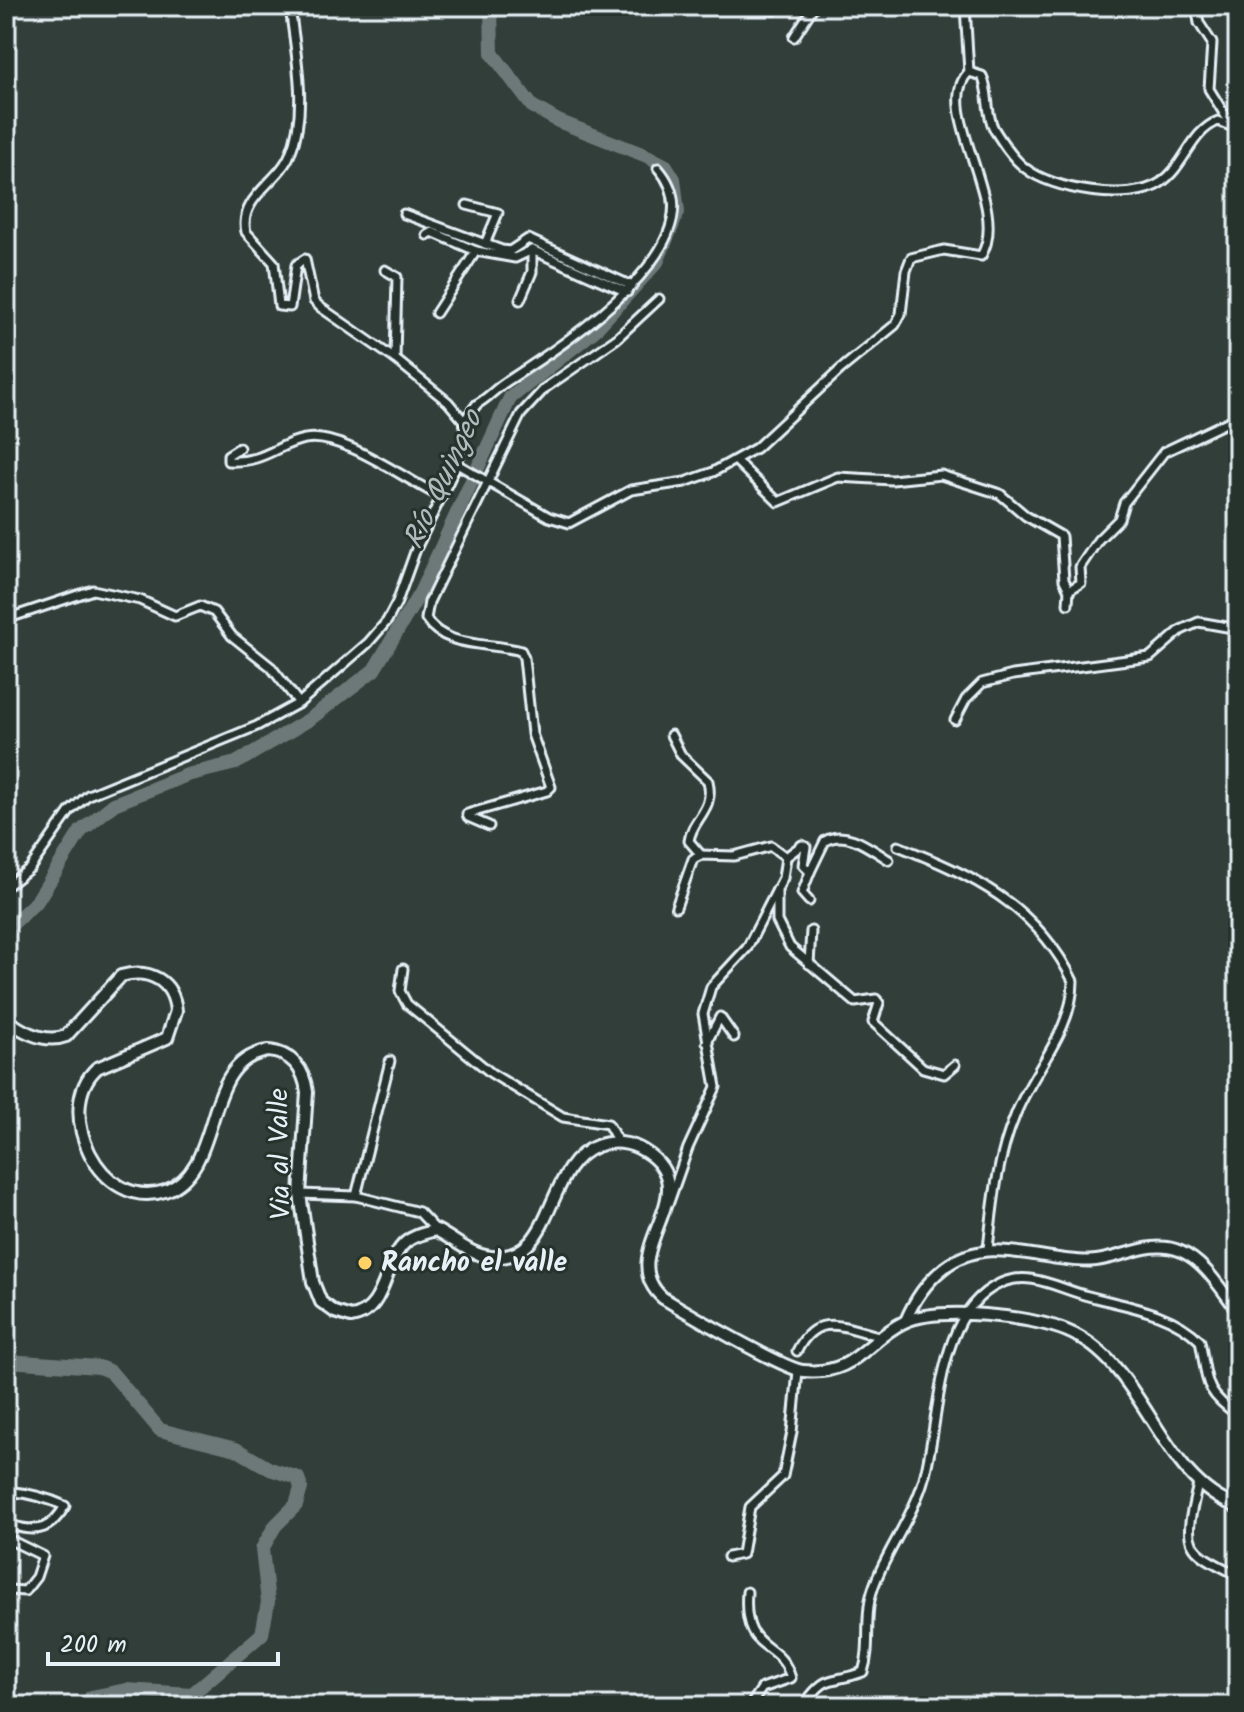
<svg xmlns="http://www.w3.org/2000/svg" width="1244" height="1712" font-family="Kalam,sans-serif">
<rect width="100%" height="100%" fill="#323e39"/>
<filter id="ink" filterUnits="userSpaceOnUse"><feTurbulence type="fractalNoise" baseFrequency=".0125" numOctaves="2"/><feDisplacementMap in="SourceGraphic" scale="16" xChannelSelector="R" yChannelSelector="G"/><feConvolveMatrix kernelMatrix="1 2 1 2 8 2 1 2 1" color-interpolation-filters="sRGB"/></filter>
<g filter="url(#ink)">
<g fill="none" stroke-linecap="round" stroke-linejoin="round">
<g stroke="#6d7978" stroke-width="14">
<path d="M 6,930 L 37,901 L 81,831 L 114,804 L 187,775 L 236,763 L 310,719 L 374,670 L 421,591 L 510,398 L 594,331 L 657,262 L 678,212 L 674,179 L 666,166 L 647,156 L 558,121 L 532,106 L 492,53 L 491,6"/>
<path d="M 6,1262 L 10,1289 L 6,1305"/>
<path d="M 6,1361 L 99,1367 L 111,1372 L 160,1430 L 236,1449 L 270,1469 L 298,1478 L 301,1488 L 296,1505 L 275,1526 L 262,1549 L 268,1602 L 262,1634 L 192,1694 L 126,1690 L 91,1697 L 89,1706"/>
</g>
<defs>
<g id="minor">
<path d="M 754,6 L 774,10 L 781,6"/>
<path d="M 965,6 L 969,72"/>
<path d="M 1196,6 L 1199,23 L 1212,43 L 1209,89 L 1230,123"/>
<path d="M 794,37 L 814,6"/>
<path d="M 1230,123 L 1238,107"/>
<path d="M 467,205 L 498,213 L 485,244"/>
<path d="M 404,214 L 502,250 L 510,251 L 528,239 L 632,286"/>
<path d="M 427,235 L 432,232 L 476,251 L 515,258 L 532,250 L 627,292"/>
<path d="M 385,270 L 397,277 L 395,359"/>
<path d="M 520,300 L 532,272 L 532,250"/>
<path d="M 436,313 L 476,251"/>
<path d="M 464,421 L 477,404 C 488,398 495,389 506,382 C 557,349 725,243 658,168"/>
<path d="M 239,448 L 228,455 L 228,461 C 266,463 276,444 305,439 C 341,431 407,481 440,496"/>
<path d="M 736,461 L 778,502 L 838,477 L 892,480 L 941,475 L 1000,494 L 1026,516 L 1061,536 L 1064,580 L 1069,590 L 1068,604"/>
<path d="M 457,464 L 549,517 L 569,523 L 631,490 L 685,482 L 713,472 L 756,448 L 841,369 L 895,325 L 901,314 L 906,271 L 911,258 L 944,250 L 981,256 C 1012,206 931,107 969,72 L 982,76 C 990,92 985,112 994,129 C 1002,142 1012,158 1025,168 C 1052,190 1130,203 1160,183 C 1185,167 1190,132 1218,121 L 1238,129"/>
<path d="M 1069,590 L 1081,583 L 1080,567 L 1098,540 L 1119,519 L 1124,503 L 1164,452 L 1238,417"/>
<path d="M 6,619 L 93,590 L 140,600 L 175,616 L 200,606 L 214,612 L 232,636 L 271,667 L 299,703"/>
<path d="M 955,720 L 966,699 L 982,683 L 1013,675 L 1150,657 L 1181,630 L 1199,622 L 1238,629"/>
<path d="M 671,735 L 681,755 L 708,781 C 715,811 692,818 689,841 L 701,855"/>
<path d="M 489,826 L 468,817 L 467,814 L 547,791 L 551,787 L 532,734 L 524,658 L 521,651 C 491,642 445,649 426,619 L 429,602 L 521,414 L 545,388 L 616,339 L 659,299"/>
<path d="M 898,846 C 972,875 1036,905 1073,981 C 1073,1031 1032,1071 1015,1116 C 997,1159 993,1203 988,1249"/>
<path d="M 786,857 L 802,845 L 806,847 L 803,865 L 810,872 L 825,841 C 846,828 871,849 889,860"/>
<path d="M 6,887 L 30,868 L 70,811 L 88,795 L 257,726 L 299,703 L 368,643 L 387,621 L 397,602 L 416,549 L 457,464 L 466,434 L 464,421 L 448,402 L 395,359 L 320,307 L 314,301 L 305,259 L 296,265 L 290,307 L 279,306 L 274,263 L 246,232 C 238,198 280,181 290,154 C 309,110 295,52 290,6"/>
<path d="M 777,890 L 777,921 L 790,947 L 855,1002 L 876,999 L 879,1003 L 873,1022 L 923,1068 L 944,1074 L 955,1065"/>
<path d="M 809,901 L 802,893 L 810,872"/>
<path d="M 809,964 L 811,931"/>
<path d="M 403,969 L 400,991 L 407,1004 L 491,1073 L 563,1117 L 608,1124 L 618,1142"/>
<path d="M 707,1042 L 720,1017 L 734,1037"/>
<path d="M 390,1061 L 356,1196 L 419,1212 L 436,1230"/>
<path d="M 300,1194 L 356,1196"/>
<path d="M 669,1202 L 688,1148 L 716,1087 L 703,1014 L 711,987 L 747,948 L 783,878 L 786,857 L 771,846 L 734,856 L 701,855 L 693,859 L 676,907"/>
<path d="M 797,1351 C 817,1310 845,1328 882,1337"/>
<path d="M 1198,1484 C 1184,1544 1181,1548 1238,1575"/>
<path d="M 6,1491 C 27,1493 46,1497 65,1506 C 51,1529 39,1533 14,1526 L 6,1531 L 10,1540 L 43,1556 L 36,1577 L 25,1591 L 9,1590 L 6,1585"/>
<path d="M 728,1557 L 742,1554 L 750,1507 L 783,1476 L 792,1432 L 798,1371"/>
<path d="M 747,1592 C 742,1656 779,1637 791,1678 L 762,1688 L 750,1706"/>
<path d="M 803,1706 C 828,1671 829,1685 863,1672 C 871,1648 865,1625 870,1600 C 878,1562 913,1519 924,1478 C 941,1418 935,1312 1001,1283 C 1031,1270 1059,1289 1088,1296 C 1125,1306 1172,1312 1200,1341 C 1208,1380 1202,1391 1238,1415"/>
</g>
<path id="tertiary" d="M 905,1322 C 914,1300 925,1283 944,1268 C 989,1233 1038,1262 1090,1261 C 1120,1260 1151,1238 1180,1251 C 1206,1262 1221,1290 1238,1311"/>
<path id="secondary" d="M 6,1019 C 23,1032 45,1044 66,1036 L 121,976 C 149,968 173,980 176,1011 L 167,1038 L 97,1068 C 52,1109 100,1213 165,1191 C 226,1169 199,1061 268,1051 C 292,1053 304,1069 307,1092 L 300,1194 L 313,1282 L 321,1302 L 335,1312 L 351,1317 C 387,1312 383,1261 406,1242 C 414,1235 426,1233 436,1230 C 454,1239 470,1255 491,1257 C 557,1262 543,1166 597,1146 C 612,1140 630,1142 644,1151 C 711,1192 611,1253 663,1298 C 686,1312 784,1369 803,1371 C 856,1376 865,1341 904,1322 C 938,1306 1032,1316 1067,1331 C 1147,1364 1157,1478 1238,1507"/>
</defs>
<use href="#minor" stroke="#e8f1f8" stroke-width="13"/>
<use href="#tertiary" stroke="#e8f1f8" stroke-width="15"/>
<use href="#secondary" stroke="#e8f1f8" stroke-width="16"/>
<use href="#minor" stroke="#26332d" stroke-width="7"/>
<use href="#tertiary" stroke="#26332d" stroke-width="9"/>
<use href="#secondary" stroke="#26332d" stroke-width="10"/>
</g>
</g>
<circle fill="#ffd166" stroke="#26332d" stroke-width="3" cx="365" cy="1263" r="8"/>
<g text-anchor="middle" dominant-baseline="central" stroke-width="6" stroke-linejoin="round" paint-order="stroke">
<g font-size="28" fill="#e8f1f8" stroke="#26332d">
<text transform="translate(281 1154) rotate(-91)">Via al Valle</text>
</g>
<g font-size="28" font-weight="bold" fill="#e8f1f8" stroke="#26332d" text-anchor="start">
<text x="381" y="1263">Rancho el valle</text>
</g>
<g font-size="30" font-style="italic" fill="#b1bbbe" stroke="#26332d">
<text transform="translate(444 480) rotate(-65)">Río Quingeo</text>
</g>
</g>
<rect width="1244" height="1712" fill="none" stroke="#26332d" stroke-width="32"/>
<rect x="16" y="16" width="1212" height="1680" fill="none" stroke="#e8f1f8" stroke-width="3" filter="url(#ink)"/>
<path d="M48 1652v12h230v-12" fill="none" stroke="#e8f1f8" stroke-width="4"/>
<text x="60" y="1652" font-size="24" fill="#e8f1f8" stroke="#26332d" stroke-width="6" paint-order="stroke">200 m</text>
</svg>
